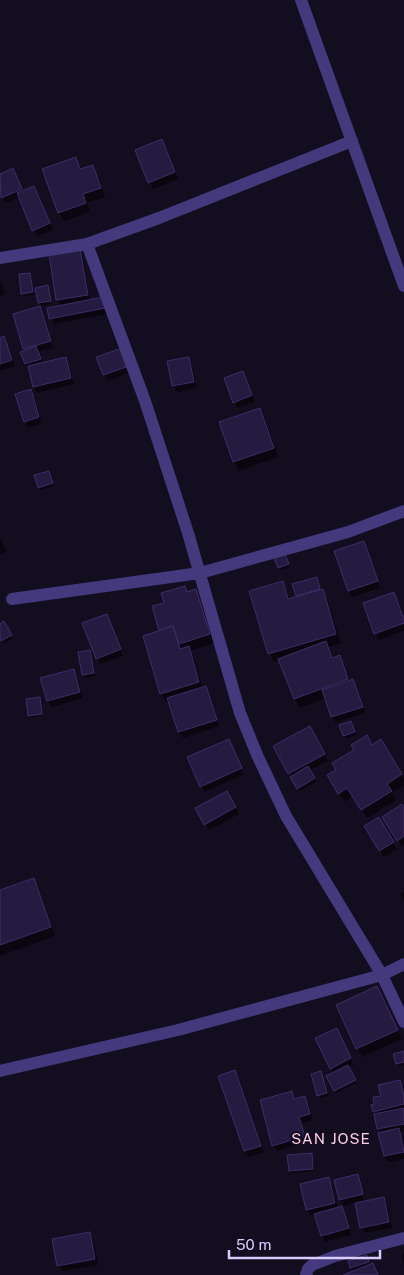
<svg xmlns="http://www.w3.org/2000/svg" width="404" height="1275" font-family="'Public Sans',sans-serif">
<rect width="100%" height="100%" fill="#120d1f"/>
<g fill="#0007">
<path d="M 165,147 L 178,179 L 153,189 L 136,151 Z"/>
<path d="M 76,159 L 82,170 L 92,167 L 98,176 L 105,197 L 87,203 L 90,212 L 64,221 L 59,213 Z"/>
<path d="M 13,170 L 23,192 L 34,187 L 53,230 L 37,236 L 20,197 L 5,203 L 0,193 L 0,175 Z"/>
<path d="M 79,250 L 83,256 L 90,301 L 102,298 L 107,314 L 54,324 L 51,318 L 61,306 L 58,300 L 50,255 Z"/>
<path d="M 29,274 L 31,277 L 34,295 L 24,296 L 22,293 Z"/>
<path d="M 0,279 L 5,294 L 0,296 Z"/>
<path d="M 36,289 L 49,289 L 51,304 L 41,306 Z"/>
<path d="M 39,307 L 43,313 L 53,348 L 38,352 L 42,364 L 65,358 L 69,365 L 74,384 L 37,393 L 34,387 L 29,366 L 27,367 L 22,352 L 26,351 L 14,315 Z"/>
<path d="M 4,338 L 7,344 L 15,366 L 0,371 L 0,339 Z"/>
<path d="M 128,354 L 134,371 L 108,381 L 104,374 Z"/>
<path d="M 189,358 L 192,365 L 197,388 L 177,392 L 173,385 Z"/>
<path d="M 246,379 L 255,402 L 238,408 L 234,402 Z"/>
<path d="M 30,390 L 34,396 L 42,423 L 29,428 L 25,422 Z"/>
<path d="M 260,410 L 265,418 L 278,457 L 239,471 L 234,462 Z"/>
<path d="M 50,475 L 53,486 L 41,490 L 39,487 Z"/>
<path d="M 0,538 L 7,551 L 0,555 Z"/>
<path d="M 364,542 L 367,549 L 380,588 L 352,597 L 349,591 L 336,551 Z"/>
<path d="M 275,556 L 285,556 L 290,567 L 281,570 Z"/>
<path d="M 318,581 L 320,591 L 322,590 L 327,599 L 341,643 L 328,647 L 333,659 L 339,657 L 344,666 L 350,682 L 353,681 L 356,687 L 365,713 L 336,723 L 332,717 L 326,698 L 300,708 L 295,699 L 280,660 L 274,662 L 269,653 L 282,583 L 287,592 L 290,600 L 298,597 L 297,595 Z"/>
<path d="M 195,591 L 200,600 L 214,643 L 190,651 L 193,656 L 203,688 L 205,687 L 209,693 L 219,726 L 183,738 L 179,732 L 169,702 L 166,702 L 161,694 L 144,637 L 161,632 L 166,604 Z"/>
<path d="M 394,593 L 397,600 L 404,619 L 404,631 L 378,640 L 375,633 Z"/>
<path d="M 107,615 L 110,621 L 123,656 L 100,664 L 97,658 Z"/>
<path d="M 4,623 L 12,639 L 4,643 L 0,635 L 0,625 Z"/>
<path d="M 89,651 L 91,654 L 95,676 L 85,678 L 84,675 L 80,653 Z"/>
<path d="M 74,670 L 77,676 L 83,698 L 51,707 L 48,701 Z"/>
<path d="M 40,702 L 42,716 L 31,718 L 29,715 Z"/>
<path d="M 341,726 L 352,726 L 356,735 L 346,739 Z"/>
<path d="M 309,728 L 328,761 L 309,771 L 316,782 L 300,791 L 275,747 Z"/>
<path d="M 381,741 L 404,779 L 404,785 L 392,793 L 396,800 L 367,818 L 353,796 L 344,802 L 334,785 L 338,770 Z"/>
<path d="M 232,747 L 244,775 L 204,792 L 201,786 Z"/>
<path d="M 227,793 L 239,814 L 209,830 L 197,809 Z"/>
<path d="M 404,809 L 404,845 L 402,846 L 387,823 Z"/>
<path d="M 379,819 L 397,849 L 384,857 L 366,827 Z"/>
<path d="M 33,880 L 38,888 L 55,936 L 0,956 L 0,891 Z"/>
<path d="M 404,892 L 404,901 L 400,894 Z"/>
<path d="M 382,997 L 402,1039 L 362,1057 L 337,1006 Z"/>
<path d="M 340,1036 L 354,1065 L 348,1067 L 356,1083 L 336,1093 L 328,1076 L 334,1073 L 331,1068 Z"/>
<path d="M 404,1053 L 404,1065 L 399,1066 L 397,1063 Z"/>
<path d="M 235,1071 L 238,1078 L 264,1152 L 249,1157 L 245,1151 L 220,1076 Z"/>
<path d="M 321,1073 L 328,1096 L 320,1098 L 318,1095 Z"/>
<path d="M 399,1081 L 404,1092 L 404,1131 L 399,1132 L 402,1136 L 404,1147 L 404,1159 L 388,1162 L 385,1156 L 380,1134 L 381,1133 L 378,1129 L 376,1115 L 374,1111 L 382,1097 Z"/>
<path d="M 292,1093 L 296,1100 L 305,1098 L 308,1104 L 313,1120 L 302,1123 L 307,1142 L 277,1151 L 273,1145 Z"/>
<path d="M 311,1154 L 313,1157 L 314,1171 L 292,1173 L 290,1170 Z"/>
<path d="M 357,1175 L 360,1181 L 363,1192 L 361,1188 L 358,1189 L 366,1202 L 384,1198 L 387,1204 L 392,1228 L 365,1233 L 362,1227 L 357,1202 L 344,1206 L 340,1199 Z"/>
<path d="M 329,1179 L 332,1185 L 338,1208 L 341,1207 L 345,1213 L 351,1235 L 325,1242 L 322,1236 L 315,1215 L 311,1216 L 307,1210 L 301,1185 Z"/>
<path d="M 89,1233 L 93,1239 L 98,1265 L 62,1271 L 58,1265 Z"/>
<path d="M 404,1253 L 404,1267 L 402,1254 Z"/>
<path d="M 368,1259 L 370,1265 L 377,1275 L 346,1275 L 354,1272 L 349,1262 Z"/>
</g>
<g fill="#251a3f" stroke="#3f2c6a">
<path d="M 162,139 L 175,172 L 148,183 L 135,150 Z"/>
<path d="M 76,157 L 80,169 L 93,165 L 101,188 L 83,194 L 86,203 L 58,213 L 42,169 Z"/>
<path d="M 13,168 L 22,189 L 1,198 L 0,174 Z"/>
<path d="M 34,186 L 50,223 L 32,231 L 17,193 Z"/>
<path d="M 80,248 L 88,295 L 56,300 L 49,254 Z"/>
<path d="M 30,273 L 33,292 L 21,294 L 19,274 Z"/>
<path d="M 48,285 L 51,301 L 38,303 L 35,288 Z"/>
<path d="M 103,297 L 105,308 L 49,319 L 47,308 Z"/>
<path d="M 40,306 L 51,341 L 23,349 L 13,314 Z"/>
<path d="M 4,336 L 12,360 L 0,364 L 0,338 Z"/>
<path d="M 36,346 L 41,359 L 25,364 L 20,352 Z"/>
<path d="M 125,347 L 132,365 L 103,375 L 96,357 Z"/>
<path d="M 66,357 L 71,378 L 33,387 L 28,366 Z"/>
<path d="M 189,357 L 194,382 L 172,386 L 167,361 Z"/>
<path d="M 243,371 L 252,395 L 233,403 L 224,378 Z"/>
<path d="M 31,389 L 39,417 L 24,422 L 15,394 Z"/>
<path d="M 260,408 L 274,448 L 233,462 L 219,422 Z"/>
<path d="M 49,471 L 53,483 L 38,488 L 34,475 Z"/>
<path d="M 364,541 L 378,581 L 348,591 L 334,551 Z"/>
<path d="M 284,551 L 289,564 L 278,568 L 273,556 Z"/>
<path d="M 317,577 L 320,589 L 296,596 L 292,584 Z"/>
<path d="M 283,581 L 288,599 L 323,589 L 336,634 L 268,654 L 249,591 Z"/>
<path d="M 185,586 L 187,592 L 196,589 L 210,634 L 179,644 L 173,626 L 159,631 L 152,606 L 164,603 L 161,593 Z"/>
<path d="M 394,592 L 404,620 L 404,623 L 374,634 L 363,603 Z"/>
<path d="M 107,614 L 121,649 L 96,659 L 82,623 Z"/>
<path d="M 4,621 L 12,635 L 1,641 L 0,638 L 0,624 Z"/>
<path d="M 173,626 L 180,649 L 189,646 L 199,682 L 160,694 L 143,636 Z"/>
<path d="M 326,641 L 332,658 L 340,655 L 348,679 L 294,699 L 278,659 Z"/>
<path d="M 90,650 L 94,673 L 82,675 L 78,652 Z"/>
<path d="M 74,669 L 80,692 L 47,701 L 40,678 Z"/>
<path d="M 353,679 L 363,707 L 331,717 L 322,690 Z"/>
<path d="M 206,686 L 217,720 L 178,732 L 167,698 Z"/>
<path d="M 40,697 L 42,714 L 28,716 L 26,699 Z"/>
<path d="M 351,721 L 355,732 L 343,736 L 339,725 Z"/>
<path d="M 310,726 L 325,754 L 288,774 L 273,746 Z"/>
<path d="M 367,735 L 372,745 L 381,739 L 402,774 L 387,784 L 392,791 L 361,810 L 347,788 L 338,794 L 327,775 L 336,770 L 332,763 L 354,750 L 351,745 Z"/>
<path d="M 229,739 L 242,768 L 200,787 L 187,757 Z"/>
<path d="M 308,766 L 315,778 L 297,789 L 290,777 Z"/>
<path d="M 227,791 L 236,807 L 204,825 L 195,808 Z"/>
<path d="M 402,804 L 404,807 L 404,836 L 397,841 L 382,817 Z"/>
<path d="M 379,817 L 394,842 L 379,851 L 364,826 Z"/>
<path d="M 34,878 L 51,927 L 0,945 L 0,890 Z"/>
<path d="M 377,986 L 398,1030 L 356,1049 L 336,1005 Z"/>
<path d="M 337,1028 L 351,1058 L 330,1069 L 315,1038 Z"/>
<path d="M 404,1051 L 404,1062 L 396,1064 L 393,1054 Z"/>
<path d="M 348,1065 L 356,1080 L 334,1091 L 326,1076 Z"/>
<path d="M 235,1070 L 261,1146 L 244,1151 L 218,1076 Z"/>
<path d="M 321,1071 L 327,1093 L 317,1096 L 311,1074 Z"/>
<path d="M 400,1080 L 404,1096 L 404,1104 L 373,1112 L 371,1105 L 374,1104 L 373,1097 L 381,1096 L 378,1085 Z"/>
<path d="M 292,1091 L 294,1099 L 305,1096 L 310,1114 L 299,1117 L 305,1136 L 272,1146 L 260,1100 Z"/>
<path d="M 404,1108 L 404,1124 L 377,1129 L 374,1114 Z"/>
<path d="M 399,1128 L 404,1152 L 384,1156 L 378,1133 Z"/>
<path d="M 312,1153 L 313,1169 L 289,1171 L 287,1155 Z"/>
<path d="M 358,1174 L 363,1194 L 339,1200 L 334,1180 Z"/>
<path d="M 329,1177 L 335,1203 L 306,1210 L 300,1184 Z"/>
<path d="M 384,1197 L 389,1222 L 360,1228 L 355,1203 Z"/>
<path d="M 342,1206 L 349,1228 L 321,1236 L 314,1214 Z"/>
<path d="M 90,1232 L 95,1259 L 57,1266 L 52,1239 Z"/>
<path d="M 367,1255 L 369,1262 L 350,1268 L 348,1261 Z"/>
<path d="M 373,1263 L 378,1275 L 343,1275 Z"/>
</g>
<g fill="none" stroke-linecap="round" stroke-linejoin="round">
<g stroke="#43397c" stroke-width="12">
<path d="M 301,0 L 404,286"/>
<path d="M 87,244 L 159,218 L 352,141"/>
<path d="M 0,258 L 87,244 L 145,401 L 188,533 L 240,713 L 258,757 L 286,816 L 382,975 L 404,1022"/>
<path d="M 12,599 L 200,573 L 348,532 L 404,511"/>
<path d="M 0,1071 L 178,1030 L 382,975 L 404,964"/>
<path d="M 306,1275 L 308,1269 L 312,1265 L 320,1262 L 335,1256 L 404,1238"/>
</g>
</g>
<g text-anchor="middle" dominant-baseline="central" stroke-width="4" stroke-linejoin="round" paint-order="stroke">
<g font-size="15" letter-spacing="1" fill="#fdcee7" stroke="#120d1f">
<text x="331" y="1138">SAN JOSE</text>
</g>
</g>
<path d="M229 1250v8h151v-8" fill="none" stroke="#d7ccfd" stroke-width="2.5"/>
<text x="236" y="1250" font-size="15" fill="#d7ccfd" stroke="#120d1f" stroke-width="4" paint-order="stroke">50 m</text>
</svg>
